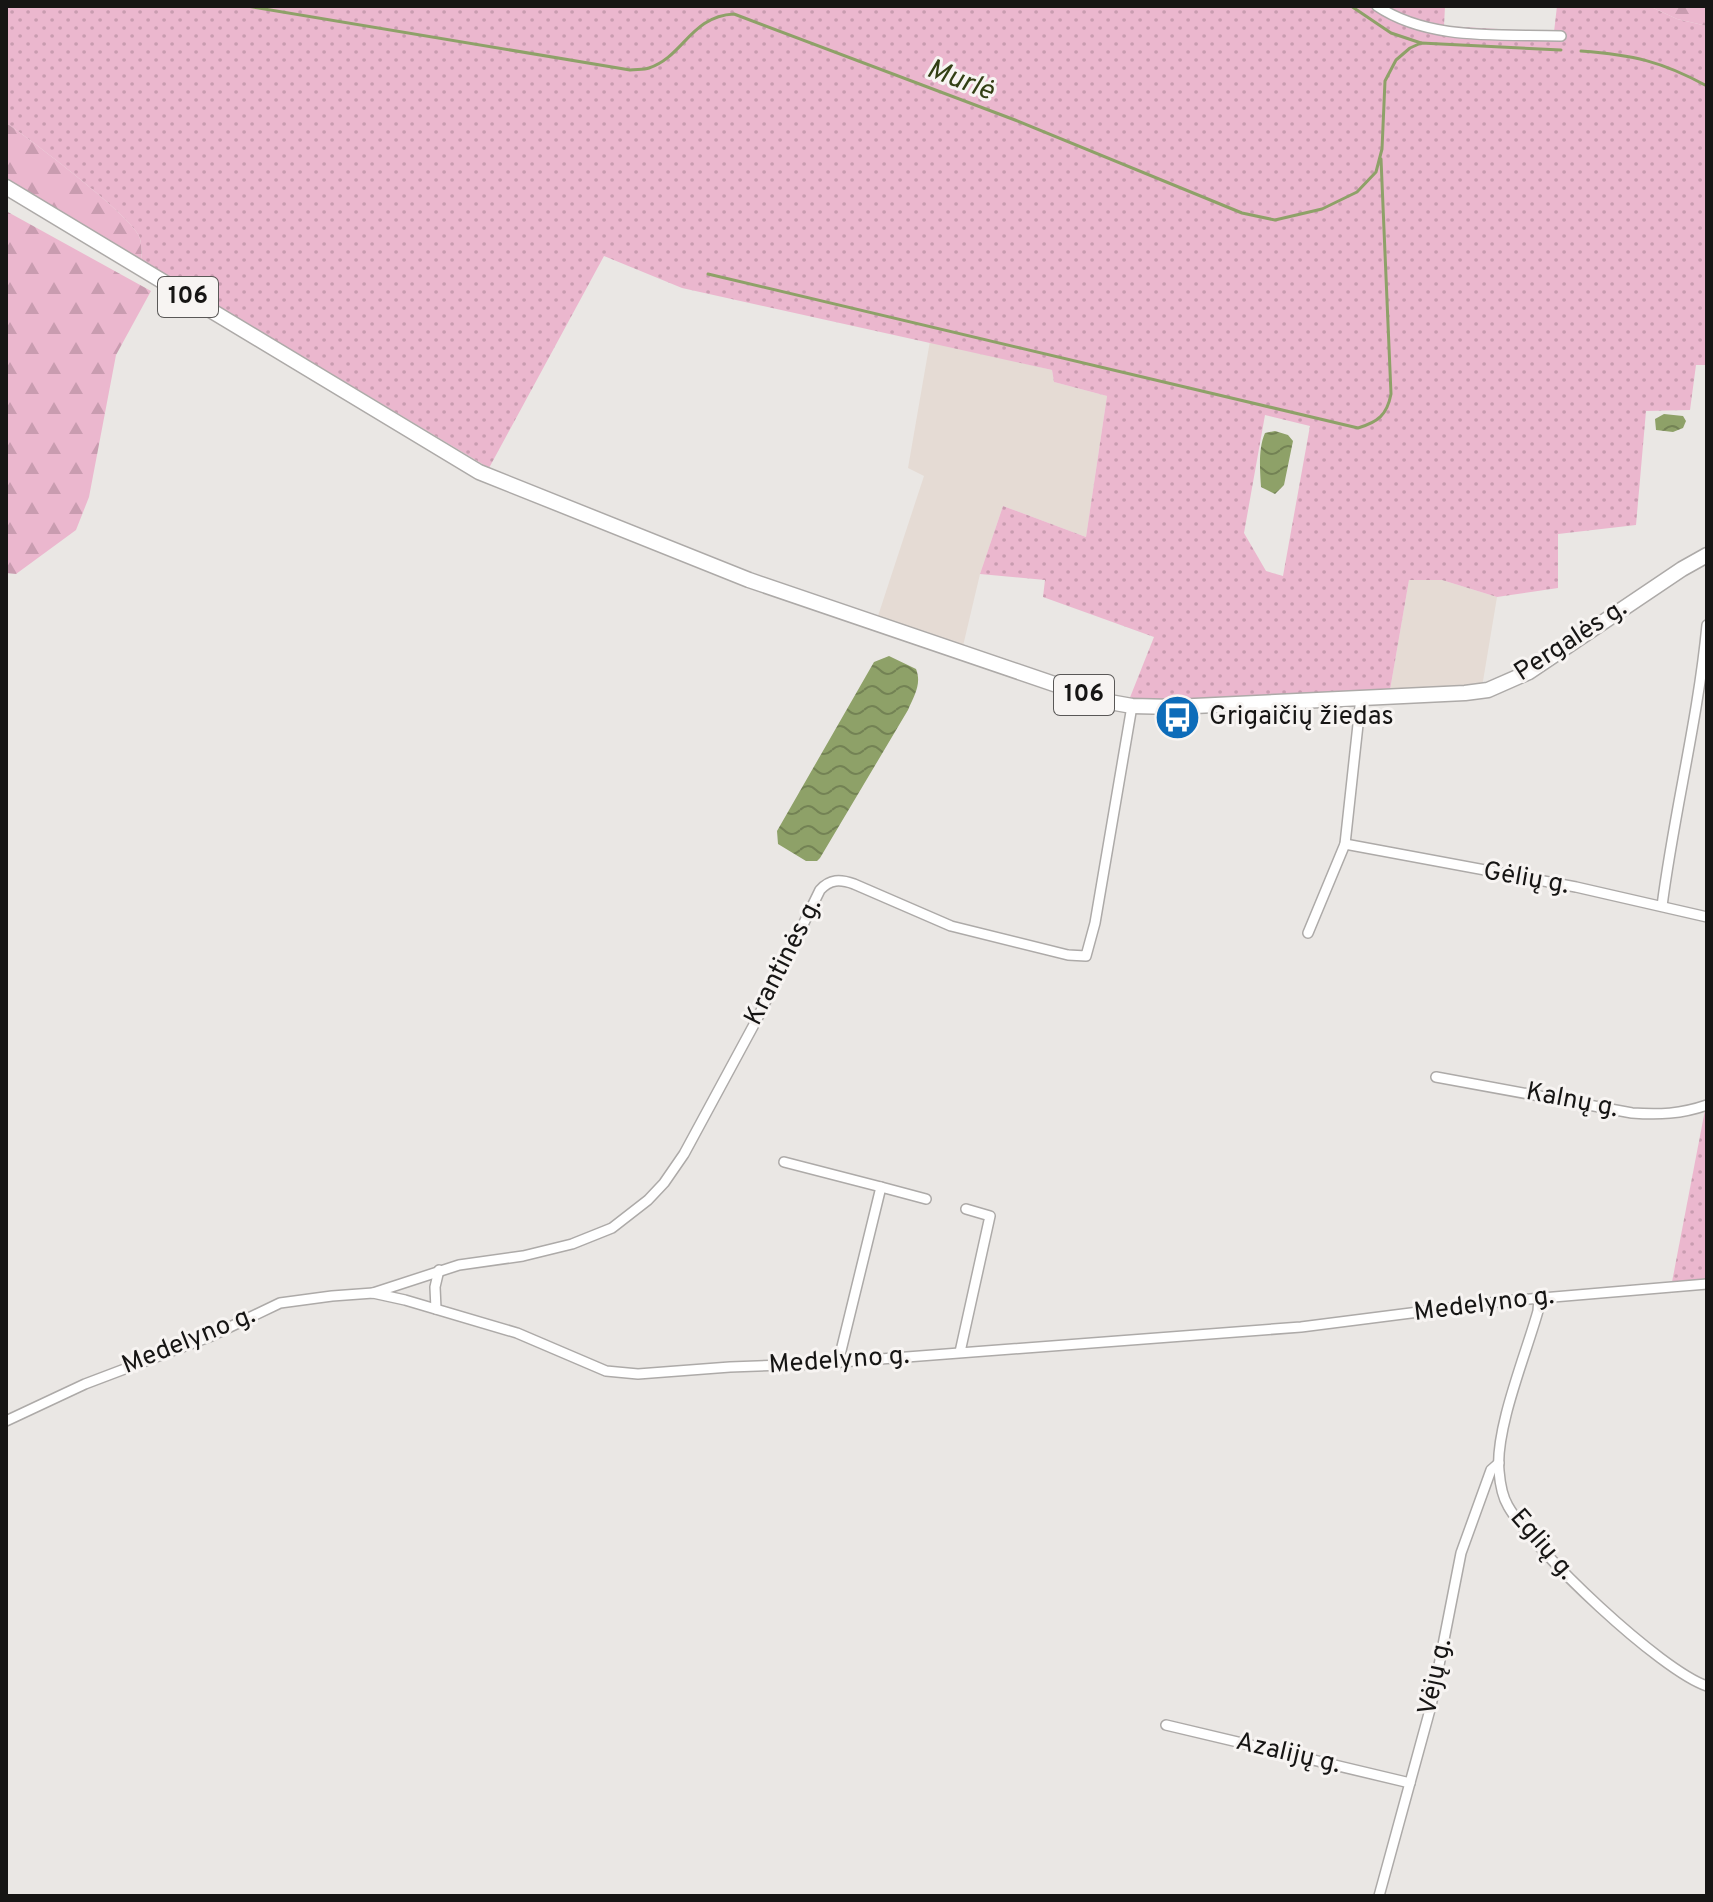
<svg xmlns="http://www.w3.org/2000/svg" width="1713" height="1902" font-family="Overpass,sans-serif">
<defs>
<pattern id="green-dots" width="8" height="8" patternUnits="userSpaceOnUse" patternTransform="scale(2)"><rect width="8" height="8" fill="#ebb7ce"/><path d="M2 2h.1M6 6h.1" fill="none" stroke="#c99cb0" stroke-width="1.8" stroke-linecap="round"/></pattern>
<pattern id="forest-firs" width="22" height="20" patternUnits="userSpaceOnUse" patternTransform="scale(2)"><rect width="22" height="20" fill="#ebb7ce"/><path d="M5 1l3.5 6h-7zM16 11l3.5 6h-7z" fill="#c99cb0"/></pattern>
<pattern id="water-waves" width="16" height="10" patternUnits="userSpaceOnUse" patternTransform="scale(2)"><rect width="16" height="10" fill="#8ea168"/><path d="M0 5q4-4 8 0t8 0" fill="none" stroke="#738254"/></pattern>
</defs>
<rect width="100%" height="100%" fill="#eae7e4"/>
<g fill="#e5dbd4">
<path d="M 930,341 L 1052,370 L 1054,382 L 1107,396 L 1086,537 L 1003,506 L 980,574 L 963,646 L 877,619 L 924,476 L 908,468 Z"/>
<path d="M 1409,580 L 1442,580 L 1497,597 L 1482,687 L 1390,690 Z"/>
</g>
<g fill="url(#green-dots)" fill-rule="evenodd">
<path d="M 6,6 L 1445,6 L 1444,26 L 1554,32 L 1557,6 L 1649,6 L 1677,19 L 1707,26 L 1707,365 L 1696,365 L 1690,410 L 1646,411 L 1636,525 L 1558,534 L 1558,588 L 1497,597 L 1442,580 L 1409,580 L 1390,690 L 1169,702 L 1129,700 L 1154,637 L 1043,597 L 1045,580 L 980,574 L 1003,506 L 1086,537 L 1107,396 L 1054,382 L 1052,370 L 682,288 L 604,256 L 489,468 L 142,260 C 141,252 142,243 139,236 C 130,215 29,138 6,123 ZM 1265,415 L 1310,426 L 1283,576 L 1266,571 L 1244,533 Z"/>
<path d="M 1707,1109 L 1707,1279 L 1672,1282 L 1705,1110 Z"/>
</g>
<g fill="url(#forest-firs)">
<path d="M 1649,6 L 1707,6 L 1707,26 L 1677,19 Z"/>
<path d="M 6,123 C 29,138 130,215 139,236 C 142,243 141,252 142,260 L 6,178 Z"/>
<path d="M 6,211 L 151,291 L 116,355 L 89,497 L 76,530 L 16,574 L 6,573 Z"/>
</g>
<g fill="url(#water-waves)">
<path d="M 1664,414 L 1683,416 L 1686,421 L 1683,428 L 1673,432 L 1656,430 L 1655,419 Z"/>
<path d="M 1275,431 L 1288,435 L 1293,441 L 1284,485 L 1275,494 L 1261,487 C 1260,470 1258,449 1265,433 Z"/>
<path d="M 889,656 L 916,669 C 922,684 914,696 908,710 L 820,858 L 817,861 L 806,861 L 778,844 L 777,831 L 874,662 Z"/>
</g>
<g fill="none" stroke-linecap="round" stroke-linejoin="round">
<g stroke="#8ea168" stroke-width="3">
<path d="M 247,6 L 630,70 C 636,69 644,70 649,68 C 683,57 691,16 734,14 L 1015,120 L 1242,213 L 1275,220 L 1322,209 L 1357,192 L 1376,172 L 1382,149 L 1385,81 L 1396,60 L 1410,48 L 1421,43 L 1561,50"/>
<path d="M 1351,6 L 1391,33 L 1421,43"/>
<path d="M 1581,51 C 1633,55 1661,61 1707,86"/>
<path d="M 708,274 L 1358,428 C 1378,422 1387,415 1391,394 L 1381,159"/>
</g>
<defs>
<g id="minor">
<path d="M 1377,6 C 1429,41 1500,34 1561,36"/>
<path d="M 1345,844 L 1576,887 L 1707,917"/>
<path d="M 1662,906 C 1674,812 1698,720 1707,625"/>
<path d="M 1308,933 L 1345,844 L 1361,697"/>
<path d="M 1436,1077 L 1632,1113 C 1659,1115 1681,1114 1707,1105"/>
<path d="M 784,1162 L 881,1187"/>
<path d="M 373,1293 L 459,1265 L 523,1256 L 572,1244 L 612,1228 L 648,1200 L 664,1183 L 684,1154 L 757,1019 L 820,890 C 830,879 840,879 854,884 L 951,926 L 1068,955 L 1086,956 L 1095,923 L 1132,706"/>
<path d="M 1539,1298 L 1538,1311 C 1526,1354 1495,1429 1499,1471 C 1500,1483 1502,1496 1508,1506 C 1533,1550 1661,1671 1707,1686"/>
<path d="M 436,1309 L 435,1287 L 439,1270"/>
<path d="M 960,1352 L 990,1216 L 966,1209"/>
<path d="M 838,1363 L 881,1187 L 926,1199"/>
<path d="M 6,1421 L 85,1384 L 209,1337 L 280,1303 L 332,1296 L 373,1293 L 405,1300 L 517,1333 L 606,1371 L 638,1374 L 730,1367 L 815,1364 L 1301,1327 L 1505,1301 L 1707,1284"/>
<path d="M 1166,1725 L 1410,1783"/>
<path d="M 1379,1896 L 1431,1706 L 1461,1553 L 1491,1470 L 1499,1463"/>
</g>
<path id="primary" d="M 6,187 L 479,472 L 749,580 L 1104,701 L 1132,706 L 1174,707 L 1465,693 L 1488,690 L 1529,672 L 1682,569 L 1707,555"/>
</defs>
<use href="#minor" stroke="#adaaa8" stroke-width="12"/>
<use href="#primary" stroke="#adaaa8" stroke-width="17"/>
<use href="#minor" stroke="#fff" stroke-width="9"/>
<use href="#primary" stroke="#fff" stroke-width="14"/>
</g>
<defs>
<symbol id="bus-disc" viewBox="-11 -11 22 22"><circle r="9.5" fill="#0d6cb9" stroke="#f7f4f2"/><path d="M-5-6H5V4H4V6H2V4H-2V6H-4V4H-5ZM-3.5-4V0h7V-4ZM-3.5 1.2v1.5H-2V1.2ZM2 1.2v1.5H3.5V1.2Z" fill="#fff"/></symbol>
</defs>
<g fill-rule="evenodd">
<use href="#bus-disc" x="1152" y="692" width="51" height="51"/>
</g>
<g text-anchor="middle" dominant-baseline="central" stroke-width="6" stroke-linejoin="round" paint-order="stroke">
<g fill="#f7f4f2" stroke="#5a5857" stroke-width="2">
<rect x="158" y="277" width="60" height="40" rx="6"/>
<rect x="1054" y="675" width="60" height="40" rx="6"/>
</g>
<g font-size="24" font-weight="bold" fill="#161514">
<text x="188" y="297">106</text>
<text x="1084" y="695">106</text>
</g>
<g font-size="26" fill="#161514" stroke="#f7f4f2">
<text transform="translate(1571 641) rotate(-33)">Pergalės g.</text>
<text transform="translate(1526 879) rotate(10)">Gėlių g.</text>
<text transform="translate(784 962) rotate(-63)">Krantinės g.</text>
<text transform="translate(1572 1101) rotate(11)">Kalnų g.</text>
<text transform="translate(1484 1305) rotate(-7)">Medelyno g.</text>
<text transform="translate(189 1341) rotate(-22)">Medelyno g.</text>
<text transform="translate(839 1361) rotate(-4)">Medelyno g.</text>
<text transform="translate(1542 1545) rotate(49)">Eglių g.</text>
<text transform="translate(1436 1677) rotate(-78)">Vėjų g.</text>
<text transform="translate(1288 1754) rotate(13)">Azalijų g.</text>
</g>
<g font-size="26" fill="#161514" stroke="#f7f4f2" text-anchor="start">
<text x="1209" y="717">Grigaičių žiedas</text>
</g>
<g font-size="28" font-style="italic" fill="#323f14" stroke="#f7f4f2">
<text transform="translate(960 81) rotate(21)">Murlė</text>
</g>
</g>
<rect width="1713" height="1902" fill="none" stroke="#161514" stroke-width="16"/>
</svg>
